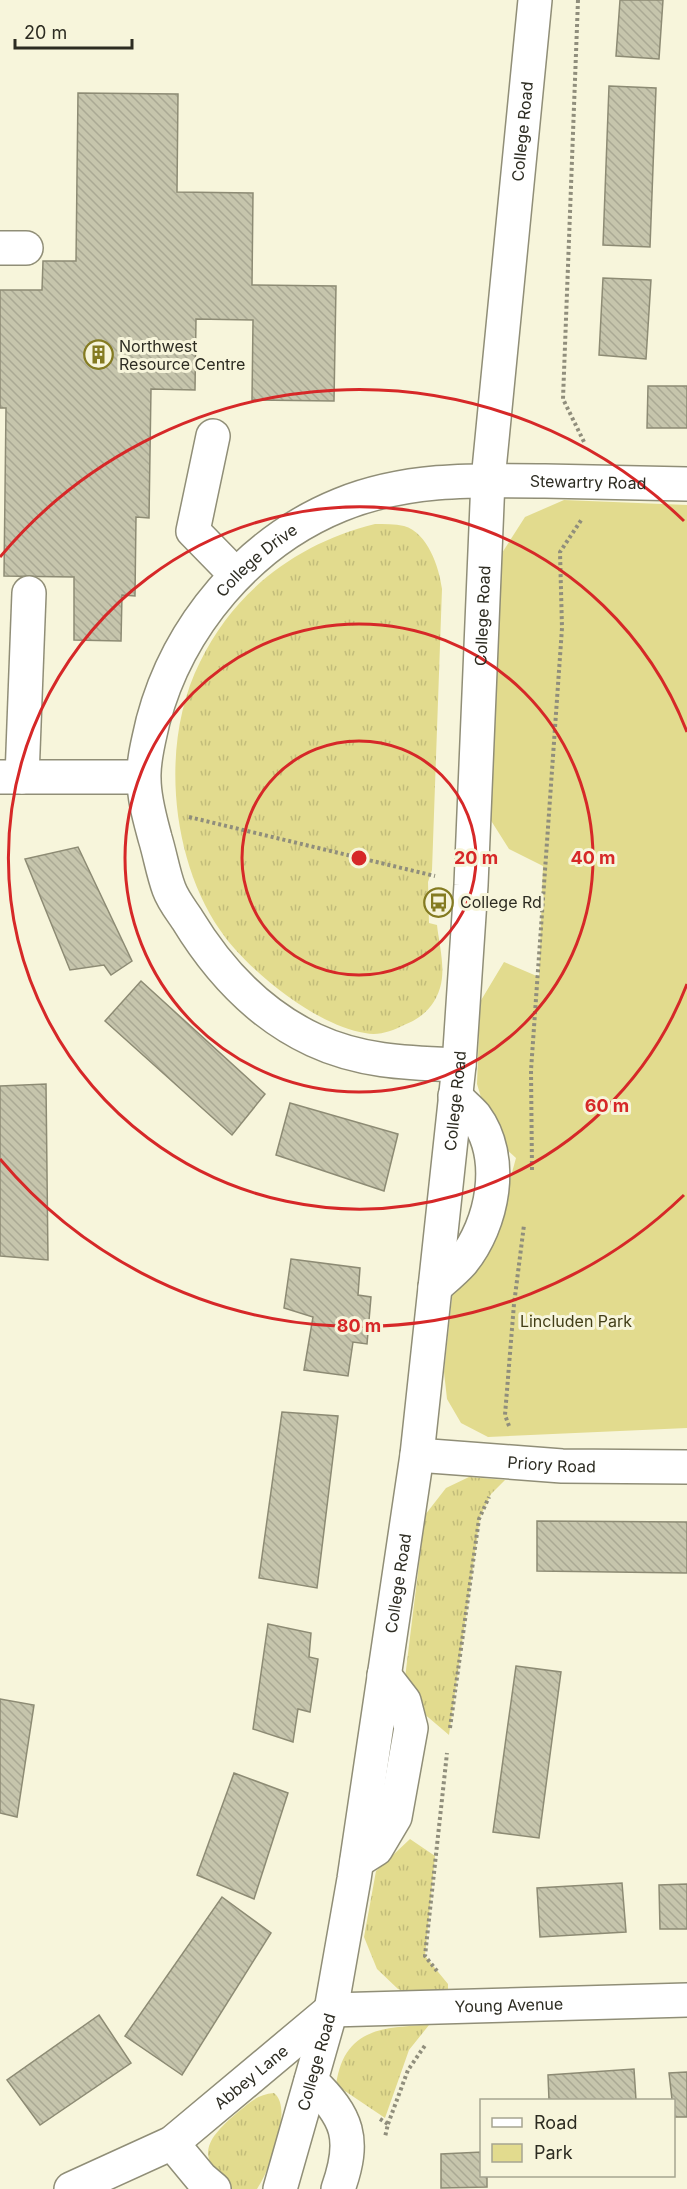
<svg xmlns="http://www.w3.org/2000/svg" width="687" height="2189" font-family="Inter,sans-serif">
<defs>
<pattern id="grass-tufts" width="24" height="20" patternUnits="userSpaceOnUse" patternTransform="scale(1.5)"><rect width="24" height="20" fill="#e2db8e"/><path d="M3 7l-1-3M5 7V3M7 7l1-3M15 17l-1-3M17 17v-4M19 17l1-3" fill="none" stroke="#c2bc7a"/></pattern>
<pattern id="building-back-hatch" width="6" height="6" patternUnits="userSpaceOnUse" patternTransform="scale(1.5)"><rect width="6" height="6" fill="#c6c5ac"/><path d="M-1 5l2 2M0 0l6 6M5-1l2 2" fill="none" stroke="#aaa994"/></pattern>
</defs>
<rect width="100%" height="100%" fill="#f7f5db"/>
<g fill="url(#grass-tufts)">
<path d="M 375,524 C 384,524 395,524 404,526 C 428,533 439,567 442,589 L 432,870 L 428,882 L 429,923 L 437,925 C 439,944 446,969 440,988 C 434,1007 422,1018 404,1025 C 392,1031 379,1036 365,1033 C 317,1026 247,970 220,930 C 170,857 160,741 200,662 C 235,590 298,543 375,524 Z"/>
<path d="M 469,1477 L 505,1480 L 491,1494 L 480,1517 L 449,1735 L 422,1712 L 405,1678 L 425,1515 L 446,1488 Z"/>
<path d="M 410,1839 L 435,1856 L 425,1956 L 448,1984 L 448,1995 L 419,1997 L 398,1989 L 377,1969 L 364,1937 L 376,1871 Z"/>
<path d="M 429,2025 L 409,2050 L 385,2118 L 336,2085 C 344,2029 381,2027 429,2025 Z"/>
<path d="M 274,2093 C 294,2108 269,2172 257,2189 L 232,2189 C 195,2157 204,2141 238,2112 C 249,2103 258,2094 274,2093 Z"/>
</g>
<path fill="#e2db8e" d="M 564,500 L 687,505 L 687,1428 L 488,1437 L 461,1423 L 447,1399 L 444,1372 L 453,1288 L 491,1249 L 516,1158 L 493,1137 L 477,1084 L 480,1002 L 504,962 L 539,977 L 543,866 L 509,849 L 490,819 L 502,553 L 525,517 Z"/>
<g fill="url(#building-back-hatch)" stroke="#8d8b74" stroke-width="1.5">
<path d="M 620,0 L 663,0 L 659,59 L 616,56 Z"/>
<path d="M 609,86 L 656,88 L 650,247 L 603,245 Z"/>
<path d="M 78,93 L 178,94 L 177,192 L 253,193 L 252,285 L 336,286 L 334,401 L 252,400 L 253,320 L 196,319 L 195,390 L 151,389 L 149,518 L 136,517 L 135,596 L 122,595 L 121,641 L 74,640 L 74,577 L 4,576 L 6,408 L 0,408 L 0,290 L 42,290 L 43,261 L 76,261 Z"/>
<path d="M 603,278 L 651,280 L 646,359 L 599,355 Z"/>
<path d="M 648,386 L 687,386 L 687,428 L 647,428 Z"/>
<path d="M 78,847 L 132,961 L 111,975 L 104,965 L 70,970 L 25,859 Z"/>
<path d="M 141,981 L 265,1094 L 232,1135 L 105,1021 Z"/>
<path d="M 46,1084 L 48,1260 L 0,1256 L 0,1086 Z"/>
<path d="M 290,1103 L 398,1134 L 384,1191 L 276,1155 Z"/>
<path d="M 291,1259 L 360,1268 L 358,1295 L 371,1297 L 367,1344 L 353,1342 L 348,1376 L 304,1370 L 313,1317 L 284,1308 Z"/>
<path d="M 282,1412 L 338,1416 L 317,1588 L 259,1578 Z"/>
<path d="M 537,1521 L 687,1522 L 687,1573 L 537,1571 Z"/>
<path d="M 268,1624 L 311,1633 L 309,1657 L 318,1659 L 310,1712 L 298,1709 L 293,1742 L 253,1729 Z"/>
<path d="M 516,1666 L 561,1672 L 539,1838 L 493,1832 Z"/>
<path d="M 0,1699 L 34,1705 L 17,1817 L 0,1813 Z"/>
<path d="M 234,1773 L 288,1793 L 254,1899 L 197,1875 Z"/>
<path d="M 622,1883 L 626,1932 L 540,1937 L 537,1888 Z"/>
<path d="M 687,1884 L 687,1929 L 660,1929 L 659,1885 Z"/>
<path d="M 222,1897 L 271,1933 L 182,2075 L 125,2036 Z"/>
<path d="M 99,2015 L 131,2063 L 40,2125 L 7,2080 Z"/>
<path d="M 634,2069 L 636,2100 L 549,2100 L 548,2075 Z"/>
<path d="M 687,2072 L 687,2117 L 674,2117 L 669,2073 Z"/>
<path d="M 482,2152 L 482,2176 L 487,2176 L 487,2187 L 441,2188 L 441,2154 Z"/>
</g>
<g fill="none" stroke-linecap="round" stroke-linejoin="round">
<defs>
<g id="minor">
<path d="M 0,248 L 26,248"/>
<path d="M 213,436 L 193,531 L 236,575"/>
<path d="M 1,777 L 143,777"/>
<path d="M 22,777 L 29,593"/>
<path id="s1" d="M 459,1065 C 408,1063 361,1062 314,1040 C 260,1015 218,970 187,919 C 181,910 173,900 169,889 C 163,873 160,854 155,838 C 150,819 144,799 144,779 C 143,760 149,739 153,721 C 178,626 249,542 340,505 C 406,478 475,480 545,481 C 592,482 640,483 687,484"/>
<path d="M 435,1287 C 444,1279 454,1271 462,1262 C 493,1224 506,1158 475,1116 C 469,1109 461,1103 455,1096"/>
<path id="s2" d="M 417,1455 L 562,1466 L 687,1467"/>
<path d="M 357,1861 L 376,1849 L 395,1817 L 411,1728 L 404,1701 L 384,1675"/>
<path id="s3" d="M 331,2010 L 687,2000"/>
<path d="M 311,2081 C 348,2117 356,2139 338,2189"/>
<path d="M 172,2143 L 201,2178 L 214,2189"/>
<path id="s4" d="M 71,2189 L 172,2143 L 331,2010"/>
<path id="s5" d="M 280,2189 L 331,2010 L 354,1879 L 417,1455 L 459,1065 L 471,885 L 488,480 L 535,0"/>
</g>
</defs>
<use href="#minor" stroke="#908e77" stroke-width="36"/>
<g stroke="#908e7c" stroke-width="4" stroke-dasharray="3 3" stroke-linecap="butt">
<path d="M 578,0 L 563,399 L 585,444"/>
<path d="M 189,817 L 435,876"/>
<path d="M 532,1170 L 531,1070 L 562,628 L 560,552 L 582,519"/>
<path d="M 509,1426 L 505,1415 L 514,1304 L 524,1225"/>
<path d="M 450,1728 L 479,1519 L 489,1497"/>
<path d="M 437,1971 L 425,1956 L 447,1753"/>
<path d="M 380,2119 L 388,2124 L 385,2137"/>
<path d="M 388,2124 L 408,2070 L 426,2044"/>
</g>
<use href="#minor" stroke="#fff" stroke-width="33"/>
</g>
<g fill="none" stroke="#d62828" stroke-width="3">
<circle cx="359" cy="858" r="117"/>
<circle cx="359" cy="858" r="234"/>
<path d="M687 984A351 351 0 1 1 687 732"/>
<path d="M684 1195A468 468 0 0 1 0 1159M0 557A468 468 0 0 1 684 521"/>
</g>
<defs>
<symbol id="building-ring" viewBox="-11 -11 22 22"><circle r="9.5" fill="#f7f5db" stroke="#847b21" stroke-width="1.5"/><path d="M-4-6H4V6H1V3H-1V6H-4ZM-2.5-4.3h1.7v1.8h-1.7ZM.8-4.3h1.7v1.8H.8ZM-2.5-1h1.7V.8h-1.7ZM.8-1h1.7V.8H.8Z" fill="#847b21"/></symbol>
<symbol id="bus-ring" viewBox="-11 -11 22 22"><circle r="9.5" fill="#f7f5db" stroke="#847b21" stroke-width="1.5"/><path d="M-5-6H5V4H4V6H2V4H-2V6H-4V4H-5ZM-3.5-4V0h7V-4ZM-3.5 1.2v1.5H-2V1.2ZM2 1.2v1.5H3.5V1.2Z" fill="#847b21"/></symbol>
</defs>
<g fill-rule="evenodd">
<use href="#building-ring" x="82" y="338" width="33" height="33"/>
<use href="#bus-ring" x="422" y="886" width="33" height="33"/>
</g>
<g text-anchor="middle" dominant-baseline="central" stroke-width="6" stroke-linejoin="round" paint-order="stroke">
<g font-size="16" fill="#2d2c22" stroke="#f7f5db">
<text stroke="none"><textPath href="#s5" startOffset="2076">College Road</textPath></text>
<text stroke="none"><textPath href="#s1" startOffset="1080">Stewartry Road</textPath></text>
<text stroke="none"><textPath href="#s1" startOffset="728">College Drive</textPath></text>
<text stroke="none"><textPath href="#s5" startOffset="1590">College Road</textPath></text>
<text stroke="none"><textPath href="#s5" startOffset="1104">College Road</textPath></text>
<text stroke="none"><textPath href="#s2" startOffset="135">Priory Road</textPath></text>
<text stroke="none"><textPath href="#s5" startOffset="618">College Road</textPath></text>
<text stroke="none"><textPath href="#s3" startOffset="178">Young Avenue</textPath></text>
<text stroke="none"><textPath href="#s5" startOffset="132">College Road</textPath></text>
<text stroke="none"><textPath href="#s4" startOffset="214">Abbey Lane</textPath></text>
</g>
<g font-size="16" fill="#2d2c22" stroke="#f7f5db" text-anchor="start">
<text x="119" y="346">Northwest<tspan x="119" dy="18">Resource Centre</tspan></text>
<text x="460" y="902">College Rd</text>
</g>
<g font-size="16" fill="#423e17" stroke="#f7f5db">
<text x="576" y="1321">Lincluden Park</text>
</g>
</g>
<circle cx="359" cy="858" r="9" fill="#d62828" stroke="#f7f5db" stroke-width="3"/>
<g font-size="18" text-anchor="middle" font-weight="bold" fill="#d62828" stroke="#f7f5db" stroke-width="6" stroke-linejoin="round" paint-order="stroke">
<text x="476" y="864">20 m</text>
<text x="593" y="864">40 m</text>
<text x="607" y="1112">60 m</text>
<text x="359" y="1332">80 m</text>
</g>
<rect x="480" y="2099" width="195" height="78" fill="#f7f5db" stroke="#a6a591" stroke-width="1.5"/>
<rect x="492" y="2118" width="30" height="9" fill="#ffffff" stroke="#a6a591" stroke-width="1.5"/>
<text x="534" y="2129" font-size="18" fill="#2d2c22">Road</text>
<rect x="492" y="2144" width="30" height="18" fill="#e2db8e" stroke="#a6a591" stroke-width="1.5"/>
<text x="534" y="2159" font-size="18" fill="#2d2c22">Park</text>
<path d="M15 39v9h117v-9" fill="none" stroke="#2d2c22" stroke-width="3"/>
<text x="24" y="39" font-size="18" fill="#2d2c22" stroke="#f7f5db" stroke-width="4.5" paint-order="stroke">20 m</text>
</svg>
